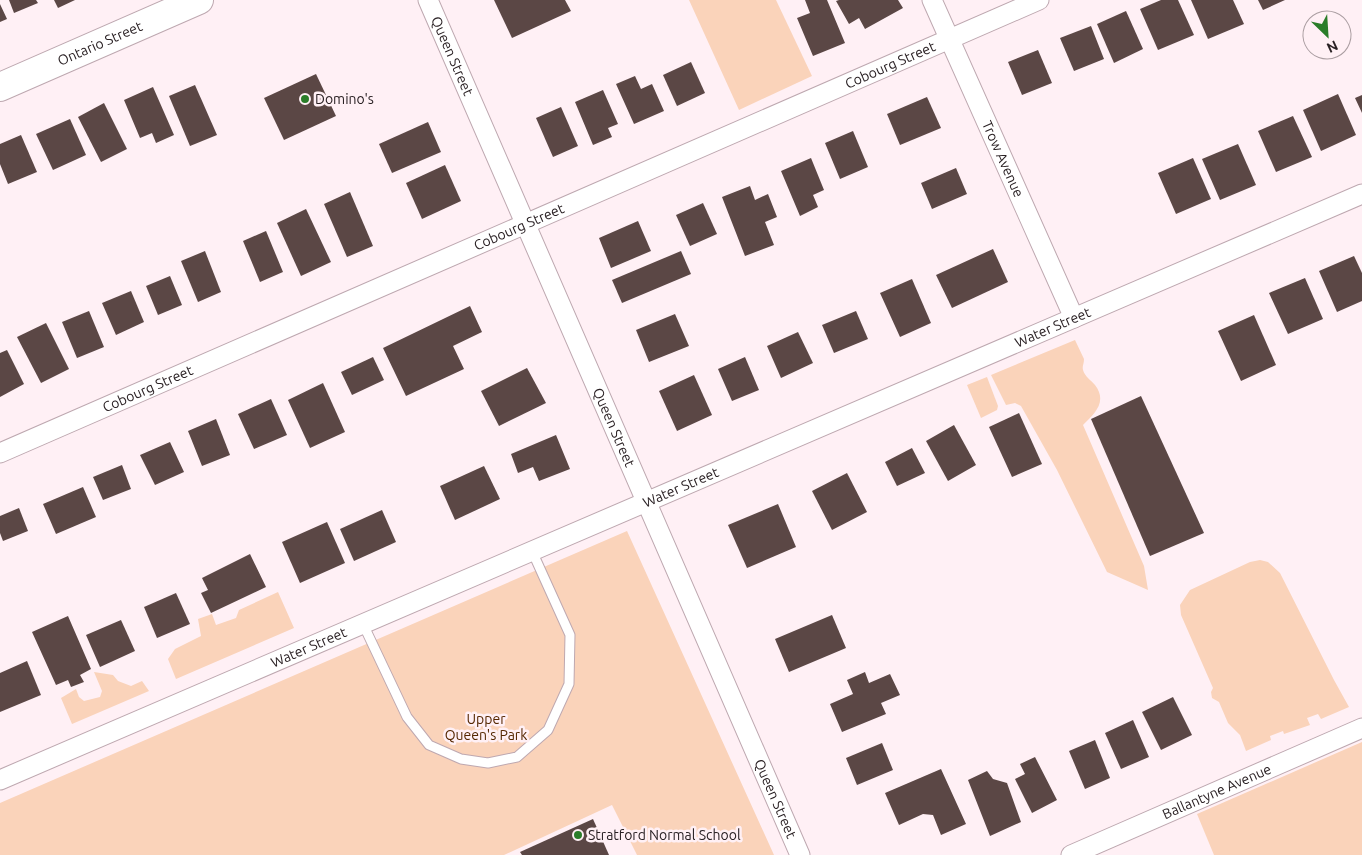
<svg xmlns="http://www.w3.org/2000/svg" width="1362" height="855" font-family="Ubuntu,sans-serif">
<rect width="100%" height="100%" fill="#fff0f5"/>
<g fill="#fad3ba">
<path d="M 689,0 L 776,0 L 812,76 L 739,110 Z"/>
<path d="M 1075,340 L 1084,359 C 1084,364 1082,366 1083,370 C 1085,377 1091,380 1095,385 C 1108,402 1094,414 1083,425 L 1144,566 L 1148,590 L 1107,572 L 1057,470 L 1021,406 L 1015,403 L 1006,405 L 991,375 Z"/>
<path d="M 987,377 L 998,406 L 997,410 L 981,418 L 967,385 Z"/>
<path d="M 627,531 L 774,855 L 637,855 L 612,805 L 504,855 L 0,855 L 0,803 Z"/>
<path d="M 1260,560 L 1268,562 L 1280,573 L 1334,680 L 1349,707 L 1321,719 L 1318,714 L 1307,718 L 1310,725 L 1284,734 L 1283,731 L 1270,736 L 1271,740 L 1246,751 L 1240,735 L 1228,723 L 1219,702 L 1212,698 L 1211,692 L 1213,688 L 1181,615 L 1180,605 L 1190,590 L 1250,562 Z"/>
<path d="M 278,592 L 294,628 L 176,679 L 168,659 L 175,649 L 201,636 L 198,619 L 212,614 L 216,625 L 236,618 L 239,610 Z"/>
<path d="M 94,672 L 113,675 L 118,681 L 131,686 L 142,681 L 149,691 L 72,724 L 61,698 L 76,689 L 79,697 L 84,701 L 100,697 L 102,691 Z"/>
<path d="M 1362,742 L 1362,855 L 1214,855 L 1197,814 Z"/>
</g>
<g fill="#5b4745">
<path d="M 9,0 L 36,0 L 38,3 L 14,13 Z"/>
<path d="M 54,0 L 75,0 L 58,8 Z"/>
<path d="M 494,0 L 565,0 L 571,11 L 512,38 Z"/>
<path d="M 805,0 L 827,0 L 845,43 L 813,56 L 797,18 L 810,13 Z"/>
<path d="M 839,0 L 898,0 L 903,8 L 865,29 L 859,18 L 849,24 L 836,1 Z"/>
<path d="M 1161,0 L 1178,0 L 1194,35 L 1158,50 L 1140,9 Z"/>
<path d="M 1191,0 L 1233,0 L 1244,24 L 1208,39 Z"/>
<path d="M 1258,0 L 1285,0 L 1263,10 Z"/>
<path d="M 0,4 L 7,19 L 0,22 Z"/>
<path d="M 1126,11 L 1143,49 L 1114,63 L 1097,24 Z"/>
<path d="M 1091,26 L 1104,59 L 1074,71 L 1060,38 Z"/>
<path d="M 1038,50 L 1052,83 L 1022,95 L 1008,62 Z"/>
<path d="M 691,62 L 705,93 L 677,106 L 663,75 Z"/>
<path d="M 316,74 L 336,116 L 284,140 L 264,98 Z"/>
<path d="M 635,76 L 641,89 L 652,84 L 664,111 L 634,124 L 616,84 Z"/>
<path d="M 195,85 L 217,135 L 190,146 L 169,96 Z"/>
<path d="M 153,87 L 174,135 L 156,143 L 152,133 L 140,138 L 124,100 Z"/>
<path d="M 603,90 L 618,124 L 608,128 L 612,137 L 593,145 L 575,102 Z"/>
<path d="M 1338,94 L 1356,135 L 1321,151 L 1303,110 Z"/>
<path d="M 1362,95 L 1362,113 L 1355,98 Z"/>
<path d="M 927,97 L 941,128 L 900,145 L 887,114 Z"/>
<path d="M 104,103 L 127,149 L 101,162 L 78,117 Z"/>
<path d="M 561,107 L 578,146 L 553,157 L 536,118 Z"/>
<path d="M 1293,116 L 1312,157 L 1276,172 L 1258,131 Z"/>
<path d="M 70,119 L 86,155 L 53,170 L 36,134 Z"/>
<path d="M 428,122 L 441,152 L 392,173 L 379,144 Z"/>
<path d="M 853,131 L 868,167 L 840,179 L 825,143 Z"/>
<path d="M 21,135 L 37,172 L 8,184 L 0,164 L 0,144 Z"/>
<path d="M 1238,144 L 1256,185 L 1220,200 L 1202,159 Z"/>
<path d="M 811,158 L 824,190 L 813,195 L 818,207 L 800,216 L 781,171 Z"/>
<path d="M 1193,158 L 1211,199 L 1176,214 L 1158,173 Z"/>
<path d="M 445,165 L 461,201 L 422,219 L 406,183 Z"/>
<path d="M 956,168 L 967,194 L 932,209 L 921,183 Z"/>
<path d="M 750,186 L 755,200 L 768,194 L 777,217 L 765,222 L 774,245 L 745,256 L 722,197 Z"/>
<path d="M 350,192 L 373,246 L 347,257 L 324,204 Z"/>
<path d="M 703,203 L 717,234 L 690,246 L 676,215 Z"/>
<path d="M 306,209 L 331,262 L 301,276 L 277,223 Z"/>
<path d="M 638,221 L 651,251 L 611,268 L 599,238 Z"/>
<path d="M 266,231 L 283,272 L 260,282 L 243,241 Z"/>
<path d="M 993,249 L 1008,282 L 952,308 L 936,275 Z"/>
<path d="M 205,251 L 221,292 L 198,302 L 181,261 Z"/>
<path d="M 681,251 L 691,274 L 622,303 L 612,280 Z"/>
<path d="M 1354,256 L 1362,273 L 1362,301 L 1337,312 L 1319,271 Z"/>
<path d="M 170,276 L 182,305 L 158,315 L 146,286 Z"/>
<path d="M 1305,278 L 1323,319 L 1288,334 L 1269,293 Z"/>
<path d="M 912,279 L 931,323 L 900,337 L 880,293 Z"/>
<path d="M 131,291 L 144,322 L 116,335 L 102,303 Z"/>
<path d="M 470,306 L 482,332 L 453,346 L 464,369 L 406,396 L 383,348 Z"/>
<path d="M 89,311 L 104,347 L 77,358 L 62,322 Z"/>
<path d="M 856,311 L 868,339 L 834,353 L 822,325 Z"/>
<path d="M 675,314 L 689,346 L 649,362 L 636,330 Z"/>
<path d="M 1254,315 L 1276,365 L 1241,381 L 1218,331 Z"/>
<path d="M 46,323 L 69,369 L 41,383 L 17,337 Z"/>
<path d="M 798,332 L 813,363 L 781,378 L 767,346 Z"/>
<path d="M 7,350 L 24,384 L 0,397 L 0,353 Z"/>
<path d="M 373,357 L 384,380 L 352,395 L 341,372 Z"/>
<path d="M 745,357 L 759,390 L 732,401 L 718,369 Z"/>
<path d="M 527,368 L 546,403 L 499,426 L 481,391 Z"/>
<path d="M 694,375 L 712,415 L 677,431 L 659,391 Z"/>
<path d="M 323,383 L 345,432 L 310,448 L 288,400 Z"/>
<path d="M 1141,396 L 1204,533 L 1150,556 L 1091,419 Z"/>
<path d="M 271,399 L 287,435 L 254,449 L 238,414 Z"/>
<path d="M 1019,413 L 1042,464 L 1012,477 L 989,427 Z"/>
<path d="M 216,419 L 230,455 L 202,466 L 188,431 Z"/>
<path d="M 954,425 L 976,465 L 948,481 L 926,441 Z"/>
<path d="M 556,435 L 570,469 L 539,481 L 533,467 L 518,473 L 511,454 Z"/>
<path d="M 170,442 L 184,472 L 155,485 L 140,455 Z"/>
<path d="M 912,448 L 925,473 L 897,486 L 885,462 Z"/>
<path d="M 122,465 L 131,489 L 103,500 L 93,477 Z"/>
<path d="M 484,466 L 500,499 L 455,520 L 440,486 Z"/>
<path d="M 847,473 L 867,512 L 832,530 L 812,491 Z"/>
<path d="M 83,487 L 96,517 L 56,534 L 43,504 Z"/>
<path d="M 778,504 L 796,547 L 747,568 L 728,525 Z"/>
<path d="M 19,508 L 28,531 L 3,541 L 0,533 L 0,516 Z"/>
<path d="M 382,510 L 396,542 L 354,561 L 340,529 Z"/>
<path d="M 327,522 L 345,563 L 300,583 L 282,542 Z"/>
<path d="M 250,554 L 266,587 L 211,613 L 201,593 L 208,590 L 202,578 Z"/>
<path d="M 176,593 L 190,624 L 157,638 L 144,607 Z"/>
<path d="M 832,615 L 846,648 L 789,672 L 775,639 Z"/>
<path d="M 68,616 L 91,669 L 80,675 L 84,682 L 71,687 L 68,680 L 56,685 L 32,632 Z"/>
<path d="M 121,620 L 135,651 L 100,667 L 86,635 Z"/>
<path d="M 27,661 L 41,695 L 0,712 L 0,673 Z"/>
<path d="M 865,672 L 869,683 L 890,674 L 900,695 L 881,703 L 886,714 L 842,732 L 830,704 L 853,694 L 847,680 Z"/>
<path d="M 1173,697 L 1192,735 L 1161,750 L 1142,712 Z"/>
<path d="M 1133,720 L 1149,757 L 1121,769 L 1105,733 Z"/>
<path d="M 1095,740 L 1110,778 L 1085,789 L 1069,751 Z"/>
<path d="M 882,743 L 893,770 L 857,785 L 846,758 Z"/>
<path d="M 1035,757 L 1057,800 L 1032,813 L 1015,779 L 1025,774 L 1020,764 Z"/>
<path d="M 941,769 L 966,824 L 941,835 L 933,815 L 923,814 L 899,825 L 885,793 Z"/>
<path d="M 987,771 L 993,779 L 1007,783 L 1021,822 L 990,836 L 968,780 Z"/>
<path d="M 593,819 L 609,855 L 522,855 L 520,852 Z"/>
</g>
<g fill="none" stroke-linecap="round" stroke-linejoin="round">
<defs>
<path id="service" d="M 363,624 L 407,717 L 429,745 L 461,759 L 488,763 L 517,757 L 548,730 L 569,684 L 570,635 L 532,551"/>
<g id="minor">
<path id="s1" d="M 428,0 L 800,855"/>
<path id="s2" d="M 932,0 L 1074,318"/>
<path id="s3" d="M 0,453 L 1039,0"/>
<path id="s4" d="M 0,780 L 1362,194"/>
<path id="s5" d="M 1071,855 L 1362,728"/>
</g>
<g id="primary">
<path id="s6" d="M 0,87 L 199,0"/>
</g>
</defs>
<use href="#service" stroke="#bea8b0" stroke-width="11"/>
<use href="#minor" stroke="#bea8b0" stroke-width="21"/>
<use href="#primary" stroke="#bea8b0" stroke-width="30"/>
<use href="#service" stroke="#fff" stroke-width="9"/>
<use href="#minor" stroke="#fff" stroke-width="19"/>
<use href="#primary" stroke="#fff" stroke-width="28"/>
</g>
<g fill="#2a7d29" stroke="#fff0f5" stroke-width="2">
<circle cx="305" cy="99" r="5"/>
<circle cx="578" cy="835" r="5"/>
</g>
<g text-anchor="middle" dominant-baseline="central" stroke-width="5" stroke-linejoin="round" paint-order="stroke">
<g font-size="14" fill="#2a2124" stroke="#fff0f5">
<text stroke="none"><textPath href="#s6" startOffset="109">Ontario Street</textPath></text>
<text stroke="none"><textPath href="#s1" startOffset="61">Queen Street</textPath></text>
<text stroke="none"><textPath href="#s3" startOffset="971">Cobourg Street</textPath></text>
<text stroke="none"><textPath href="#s2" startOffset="174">Trow Avenue</textPath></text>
<text stroke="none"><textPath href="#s3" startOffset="566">Cobourg Street</textPath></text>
<text stroke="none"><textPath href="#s4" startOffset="1146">Water Street</textPath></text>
<text stroke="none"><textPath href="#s3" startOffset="161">Cobourg Street</textPath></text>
<text stroke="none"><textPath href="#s1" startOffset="466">Queen Street</textPath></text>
<text stroke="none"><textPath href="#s4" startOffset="741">Water Street</textPath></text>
<text stroke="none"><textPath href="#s4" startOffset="336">Water Street</textPath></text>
<text stroke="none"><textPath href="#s5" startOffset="159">Ballantyne Avenue</textPath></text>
<text stroke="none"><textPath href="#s1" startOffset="871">Queen Street</textPath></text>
</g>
<g font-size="14" fill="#2a2124" stroke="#fff0f5" text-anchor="start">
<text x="315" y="99">Domino's</text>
<text x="588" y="835">Stratford Normal School</text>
</g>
<g font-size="14" fill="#552700" stroke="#fff0f5">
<text x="486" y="719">Upper<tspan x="486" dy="16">Queen's Park</tspan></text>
</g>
</g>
<g transform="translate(1327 35) rotate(155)"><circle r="24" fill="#fff0f5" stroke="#aa9da1"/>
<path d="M0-4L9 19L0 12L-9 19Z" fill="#2a7d29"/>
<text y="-8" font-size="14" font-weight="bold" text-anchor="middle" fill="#2a2124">N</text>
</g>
</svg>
